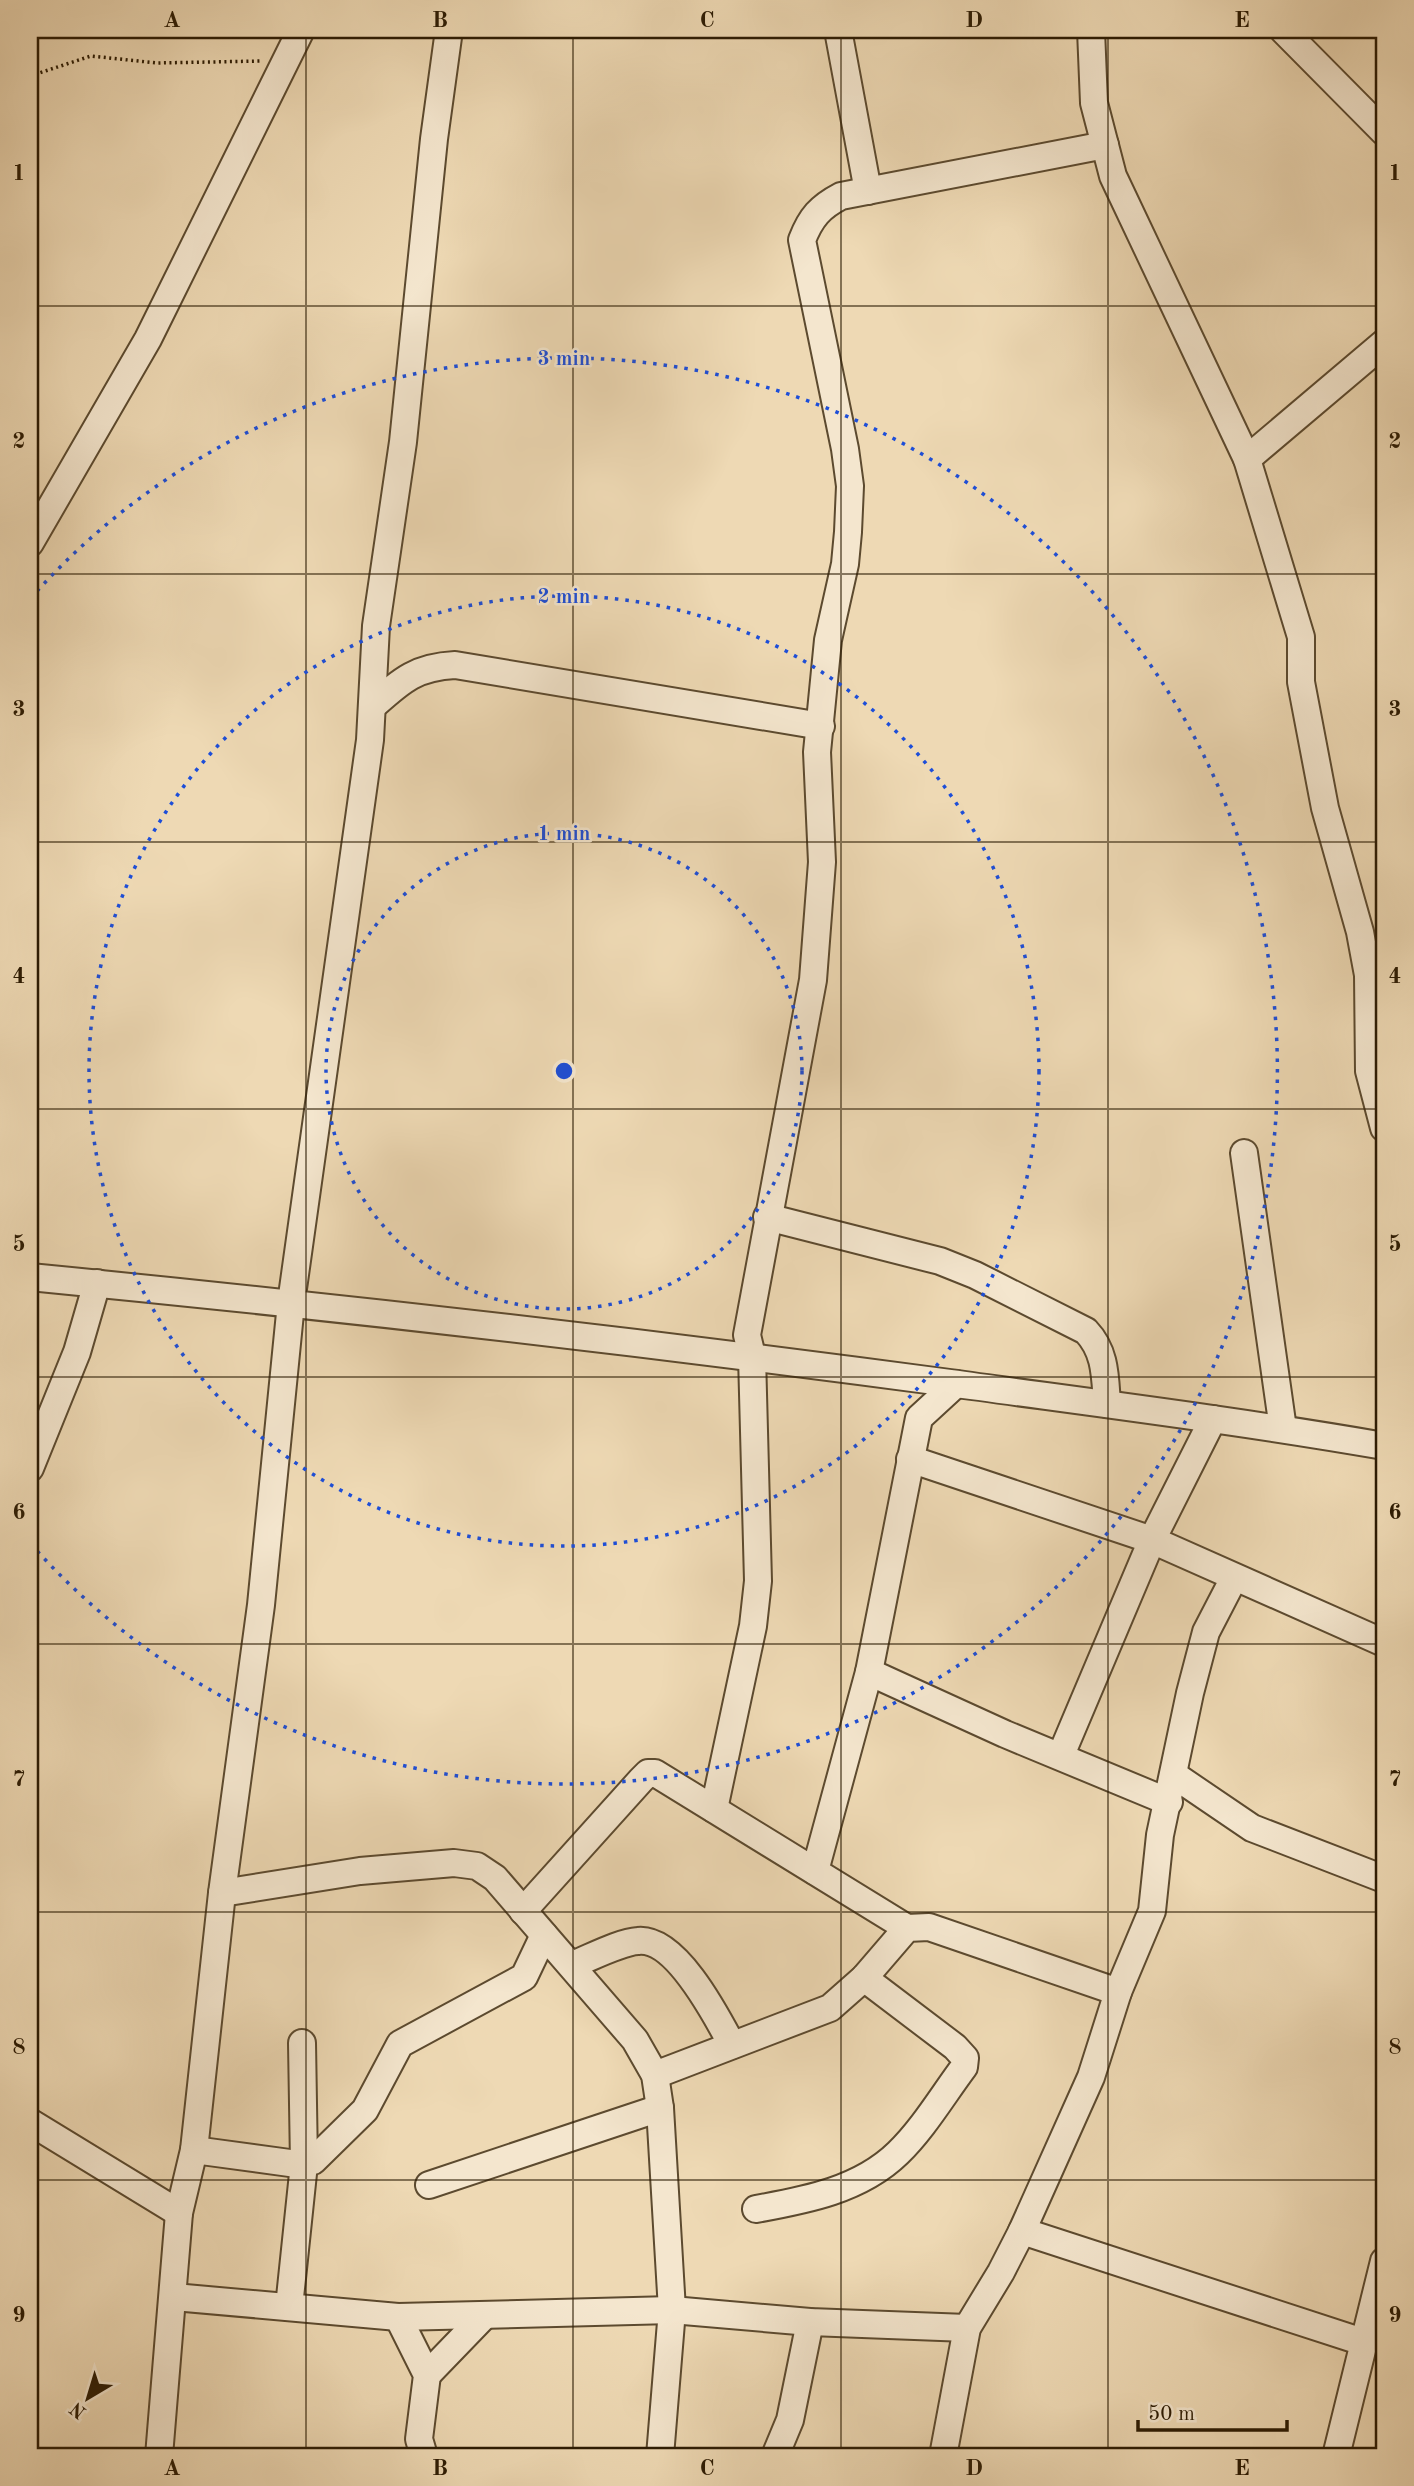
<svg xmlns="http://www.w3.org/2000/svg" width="1414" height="2486" font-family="'Old Standard TT',serif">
<rect width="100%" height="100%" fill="#eed9b4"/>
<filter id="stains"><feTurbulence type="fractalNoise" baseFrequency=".00286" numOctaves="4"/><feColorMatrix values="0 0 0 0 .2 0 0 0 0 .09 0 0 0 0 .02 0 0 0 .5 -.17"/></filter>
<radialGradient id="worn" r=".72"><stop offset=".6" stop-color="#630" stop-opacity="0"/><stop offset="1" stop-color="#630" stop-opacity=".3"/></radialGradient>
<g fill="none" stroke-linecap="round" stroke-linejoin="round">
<defs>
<g id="minor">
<path d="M 838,30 L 868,191"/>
<path d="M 1091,30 L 1094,103 L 1113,176 L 1247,459 L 1301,637 L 1301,682 L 1325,808 L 1360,932 L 1368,975 L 1369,1071 L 1384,1128"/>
<path d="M 1283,30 L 1384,132"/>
<path d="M 1247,459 L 1384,343"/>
<path d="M 30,543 L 148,339 L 301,30"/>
<path d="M 374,705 C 402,680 416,667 455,665 L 821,726"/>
<path d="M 1244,1153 L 1283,1429"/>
<path d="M 767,1217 L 940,1261 L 975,1275 L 1086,1331 C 1106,1352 1105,1377 1107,1404"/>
<path d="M 30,1277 C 337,1307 644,1342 950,1383 C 1095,1403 1240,1421 1384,1446"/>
<path d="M 910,1459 L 1152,1540 L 1384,1643"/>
<path d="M 30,1468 L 77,1352 L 97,1283"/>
<path d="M 869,1672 L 1005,1734 L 1169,1802"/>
<path d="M 1061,1755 L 1152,1540 L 1213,1419"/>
<path d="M 1174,1775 L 1252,1828 L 1384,1879"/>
<path d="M 714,1809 L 753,1626 L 758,1581 L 752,1356 L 747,1335 L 813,980 L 822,862 L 817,752 L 828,640 L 845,564 L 848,532 L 850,486 L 845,449 L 802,240 C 811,217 820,207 841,196 L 1105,145"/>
<path d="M 815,1871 L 869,1672 L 919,1418 L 956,1384"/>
<path d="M 222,1893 L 360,1871 L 454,1863 L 477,1866 L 495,1878 L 635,2040 L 655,2075 L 660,2108 L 672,2310 L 660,2456"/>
<path d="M 523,1911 L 641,1780 L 648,1773 L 655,1773 L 907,1928"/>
<path d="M 572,1965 C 590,1958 620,1942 638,1941 C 676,1937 717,2017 732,2045"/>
<path d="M 655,2075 L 830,2008 L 864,1978 L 907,1928 L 929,1927 L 1118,1992"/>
<path d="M 30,2122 L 179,2213"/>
<path d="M 194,2150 L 297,2164 L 313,2161 L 365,2110 L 400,2044 L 524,1977 L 544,1935"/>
<path d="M 429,2185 L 660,2108"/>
<path d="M 756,2209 C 806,2200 860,2190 898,2153 C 923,2129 943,2095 964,2067 L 965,2058 L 955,2047 L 864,1978"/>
<path d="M 1022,2231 L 1363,2342"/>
<path d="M 174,2297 L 398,2317 L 672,2310 L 810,2322 L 967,2328"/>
<path d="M 289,2307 L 304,2164 L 302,2043"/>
<path d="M 398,2317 L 427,2375 L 419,2439 L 424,2456"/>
<path d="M 427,2375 L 483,2317"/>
<path d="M 159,2456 L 179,2213 L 194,2150 L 222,1893 L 261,1605 L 291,1303 L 370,740 L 376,626 L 403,442 L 434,139 L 449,30"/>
<path d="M 775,2456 L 790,2420 L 810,2322"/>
<path d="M 943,2456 L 967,2328 L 1001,2272 L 1022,2231 L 1091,2077 L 1118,1992 L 1152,1911 L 1160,1835 L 1190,1693 L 1206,1632 L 1234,1578"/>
<path d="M 1336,2456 L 1384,2261"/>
</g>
</defs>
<use href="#minor" stroke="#5c4a2f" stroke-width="30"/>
<path stroke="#2c1b03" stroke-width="3.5" stroke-dasharray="2 3.5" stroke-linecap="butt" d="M 30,76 L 91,56 L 157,63 L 262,61"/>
<use href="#minor" stroke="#f4e6ce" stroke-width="26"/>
</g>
<path fill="none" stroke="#2c1b03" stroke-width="2" stroke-opacity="0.55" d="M 306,30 L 306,2456M 573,30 L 573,2456M 841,30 L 841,2456M 1108,30 L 1108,2456M 30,306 L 1384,306M 30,574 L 1384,574M 30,842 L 1384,842M 30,1109 L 1384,1109M 30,1377 L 1384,1377M 30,1644 L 1384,1644M 30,1912 L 1384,1912M 30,2180 L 1384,2180"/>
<g fill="none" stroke="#1d4ed8" stroke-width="3.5" stroke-dasharray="3.5 7">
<circle cx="564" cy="1071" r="238"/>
<circle cx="564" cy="1071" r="475"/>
<path d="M30 599A713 713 0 1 1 30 1543"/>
</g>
<circle cx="564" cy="1071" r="10" fill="#1d4ed8" stroke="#f4e6ce" stroke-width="3.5"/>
<g font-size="21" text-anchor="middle" font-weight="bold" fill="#1d4ed8" stroke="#f4e6ce" stroke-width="5" stroke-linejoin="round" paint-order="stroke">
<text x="564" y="365">3 min</text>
<text x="564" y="603">2 min</text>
<text x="564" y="840">1 min</text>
</g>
<rect width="1414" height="2486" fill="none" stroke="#eed9b4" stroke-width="77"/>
<g transform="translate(88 2398) rotate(218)" stroke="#f4e6ce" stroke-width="5" paint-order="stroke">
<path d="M0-5L12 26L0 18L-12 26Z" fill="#2c1b03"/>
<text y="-10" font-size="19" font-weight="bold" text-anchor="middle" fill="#2c1b03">N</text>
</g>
<path d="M1138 2420v10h149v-10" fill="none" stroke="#2c1b03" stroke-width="3.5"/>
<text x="1148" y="2420" font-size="21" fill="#2c1b03" stroke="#f4e6ce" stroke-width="5" paint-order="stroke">50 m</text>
<rect x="38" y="38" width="1338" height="2410" fill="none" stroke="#2c1b03" stroke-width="2.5"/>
<g font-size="23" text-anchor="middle" font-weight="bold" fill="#2c1b03">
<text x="172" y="27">A</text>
<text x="440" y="27">B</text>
<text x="707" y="27">C</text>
<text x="974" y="27">D</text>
<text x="1242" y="27">E</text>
<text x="19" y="180">1</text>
<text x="1395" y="180">1</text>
<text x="19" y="448">2</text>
<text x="1395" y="448">2</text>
<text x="19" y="716">3</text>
<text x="1395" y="716">3</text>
<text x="19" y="983">4</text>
<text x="1395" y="983">4</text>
<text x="19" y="1251">5</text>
<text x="1395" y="1251">5</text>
<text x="19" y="1519">6</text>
<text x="1395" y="1519">6</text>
<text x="19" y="1786">7</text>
<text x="1395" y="1786">7</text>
<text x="19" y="2054">8</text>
<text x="1395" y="2054">8</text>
<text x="19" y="2322">9</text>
<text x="1395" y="2322">9</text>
<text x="172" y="2475">A</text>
<text x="440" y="2475">B</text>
<text x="707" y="2475">C</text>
<text x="974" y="2475">D</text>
<text x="1242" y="2475">E</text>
</g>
<rect width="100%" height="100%" filter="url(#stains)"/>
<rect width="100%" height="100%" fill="url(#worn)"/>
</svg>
